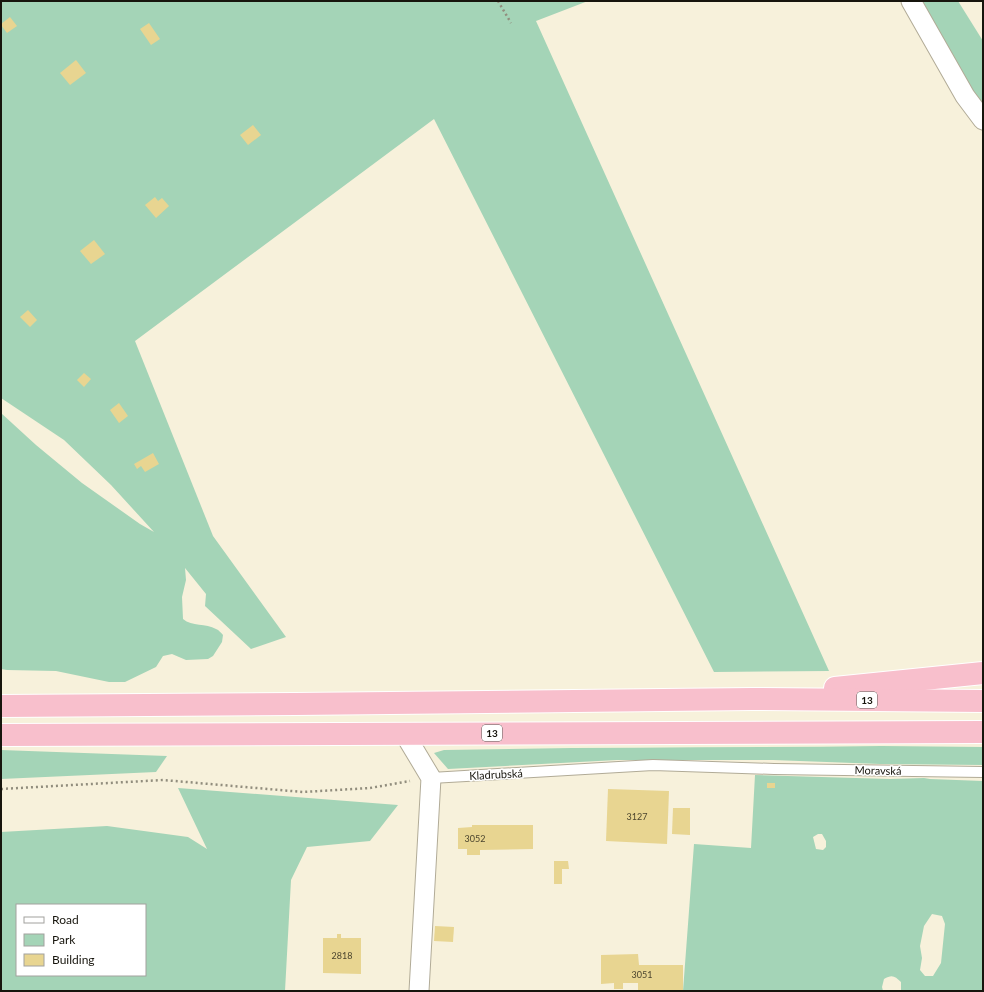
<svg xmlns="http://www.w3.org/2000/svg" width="984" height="992" font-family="Lato,sans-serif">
<rect width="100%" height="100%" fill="#f7f1db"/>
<g fill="#a4d4b7" fill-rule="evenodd">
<path d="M 1,1 L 588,1 L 536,21 L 829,671 L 714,672 L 434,119 L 135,341 L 213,536 L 286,637 L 251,649 L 205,606 L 206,594 L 185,568 L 186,580 L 182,597 L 183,619 C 192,627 206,623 216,629 C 219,630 221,633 223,635 L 222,642 L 213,656 L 208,659 L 186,660 L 172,654 L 163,656 L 156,667 L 125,682 L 109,682 L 56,671 L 7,670 L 1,669 L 1,413 L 36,445 L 82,483 L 140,524 L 154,532 L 111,485 L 64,440 L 1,398 Z"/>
<path d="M 920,1 L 958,1 L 983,41 L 983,106 L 948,55 Z"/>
<path d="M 881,746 L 983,747 L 983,765 L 880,764 L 773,760 L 617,760 L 448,769 L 434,753 L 444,750 C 590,747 736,748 881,746 Z"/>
<path d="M 1,750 L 167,756 L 156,772 L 1,779 Z"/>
<path d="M 755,775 L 890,779 L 924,778 L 930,779 L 983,781 L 983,991 L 901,991 L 901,982 C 895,976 892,974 884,979 L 882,987 L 883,991 L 683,991 L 694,844 L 751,848 ZM 818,834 L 822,834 L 826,841 L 826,847 L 823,850 L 816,849 L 813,837 ZM 932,914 L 942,916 L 945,924 L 941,963 L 933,976 L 925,976 L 920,970 L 922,958 L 920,946 L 924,926 Z"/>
<path d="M 178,788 L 398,805 L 370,841 L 307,847 L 291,880 L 285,991 L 1,991 L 1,832 L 107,826 L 188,837 L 207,849 ZM 17,905 L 145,905 L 145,975 L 17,975 Z"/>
</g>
<g fill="#e8d591">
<path d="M 10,17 L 17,26 L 7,33 L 1,25 L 1,24 Z"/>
<path d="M 149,23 L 160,39 L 151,45 L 140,29 Z"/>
<path d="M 76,60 L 86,73 L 70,85 L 60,73 Z"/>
<path d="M 253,125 L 261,135 L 248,145 L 240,135 Z"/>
<path d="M 155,197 L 158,201 L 162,198 L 169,206 L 156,218 L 145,205 Z"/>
<path d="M 94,240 L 105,254 L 91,264 L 80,251 Z"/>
<path d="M 28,310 L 37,320 L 30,327 L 20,317 Z"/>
<path d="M 84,373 L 91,379 L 84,387 L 77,380 Z"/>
<path d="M 119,403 L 128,416 L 119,423 L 110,410 Z"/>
<path d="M 153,453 L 159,464 L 145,472 L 141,466 L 137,469 L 134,464 Z"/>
<rect x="767" y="783" width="8" height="5"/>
<path d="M 608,789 L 669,791 L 667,844 L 606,841 Z"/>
<path d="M 673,808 L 690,808 L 690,835 L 672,834 Z"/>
<path d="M 472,825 L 533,825 L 533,849 L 480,850 L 480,855 L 467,855 L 467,849 L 458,849 L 458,828 L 472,827 Z"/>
<path d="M 554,861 L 568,861 L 569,869 L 562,869 L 562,884 L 554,884 Z"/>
<path d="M 435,926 L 454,927 L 453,942 L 434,941 Z"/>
<path d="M 337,934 L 341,934 L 341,938 L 361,938 L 361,974 L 323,973 L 323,938 L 337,938 Z"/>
<path d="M 638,954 L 639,965 L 683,965 L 683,990 L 638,990 L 638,983 L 623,983 L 623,989 L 614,989 L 614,983 L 601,984 L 601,955 Z"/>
</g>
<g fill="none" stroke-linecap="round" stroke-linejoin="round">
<defs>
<path id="service" d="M 431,778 L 653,765 L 774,769 L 983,772"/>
<g id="minor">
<path d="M 911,1 L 965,96 L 983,120"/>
<path d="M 404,733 L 431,778 L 419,991"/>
</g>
<g id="trunk">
<path d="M 835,688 L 983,673"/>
<path d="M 1,706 L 295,704 L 752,699 L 983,701"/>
<path d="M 1,735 L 983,732"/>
</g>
</defs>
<use href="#service" stroke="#b1ab97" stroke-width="12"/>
<use href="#minor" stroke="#b1ab97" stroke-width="21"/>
<use href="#trunk" stroke="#fff" stroke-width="24"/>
<g stroke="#918d7d" stroke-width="2.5" stroke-dasharray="2 3" stroke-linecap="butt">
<path d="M 498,1 L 511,23"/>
<path d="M 1,789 L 163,780 L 303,792 L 370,788 L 410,781"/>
</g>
<use href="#service" stroke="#fff" stroke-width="10"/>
<use href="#minor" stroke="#fff" stroke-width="19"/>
<use href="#trunk" stroke="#f8bfcc" stroke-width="22"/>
</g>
<g text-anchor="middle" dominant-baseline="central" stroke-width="3" stroke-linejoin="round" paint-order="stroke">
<g font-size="9" fill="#4b452e">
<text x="637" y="816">3127</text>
<text x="475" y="838">3052</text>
<text x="342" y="955">2818</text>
<text x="642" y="974">3051</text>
</g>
<g fill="#fff" stroke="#5d5b56" stroke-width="1">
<rect x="857" y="692" width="20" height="16" rx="3"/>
<rect x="482" y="725" width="20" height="16" rx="3"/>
</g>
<g font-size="10" font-weight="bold" fill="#17150d">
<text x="867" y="700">13</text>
<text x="492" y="733">13</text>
</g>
<g font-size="11" fill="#17150d" stroke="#fff">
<text transform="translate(878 770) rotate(1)">Moravská</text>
<text transform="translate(496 774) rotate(-3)">Kladrubská</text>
</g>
</g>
<rect width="984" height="992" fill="none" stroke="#17150d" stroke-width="4"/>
<rect x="16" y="904" width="130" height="72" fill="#ffffff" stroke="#a2a19e"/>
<rect x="24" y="917" width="20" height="6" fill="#ffffff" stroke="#a2a19e"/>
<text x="52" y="924" font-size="12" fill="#17150d">Road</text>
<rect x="24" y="934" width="20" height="12" fill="#a4d4b7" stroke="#a2a19e"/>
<text x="52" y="944" font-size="12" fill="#17150d">Park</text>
<rect x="24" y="954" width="20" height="12" fill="#e8d591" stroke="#a2a19e"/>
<text x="52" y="964" font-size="12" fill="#17150d">Building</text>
</svg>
